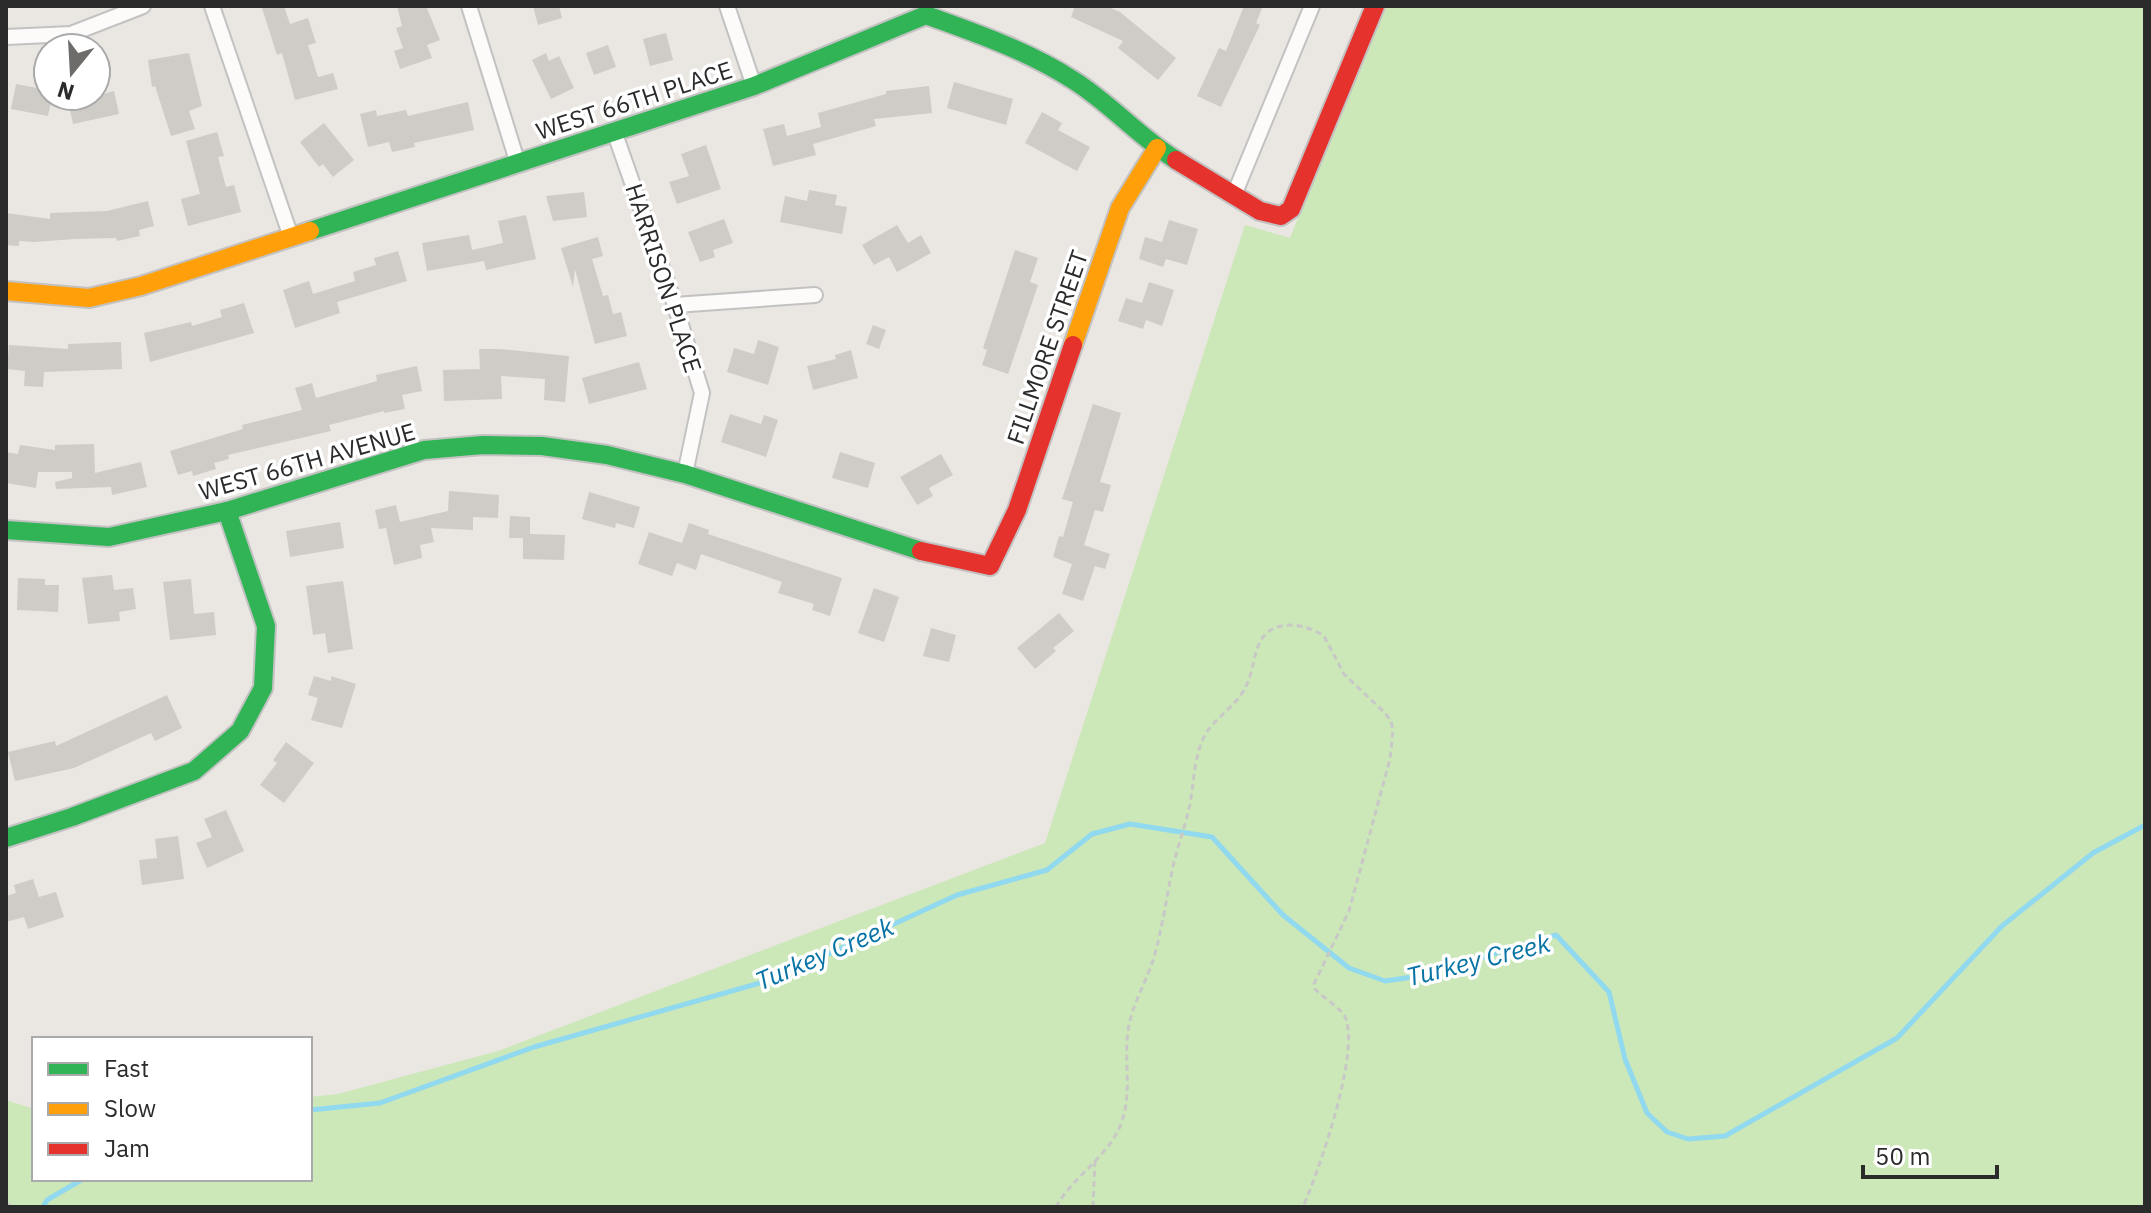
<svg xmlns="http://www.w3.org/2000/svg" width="2151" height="1213" font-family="'IBM Plex Sans',sans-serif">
<rect width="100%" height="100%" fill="#eae6e1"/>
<path fill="#cce7b8" d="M 1385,6 L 2145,6 L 2145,1207 L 6,1207 L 6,1100 L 34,1109 L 34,1179 L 310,1179 L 310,1097 L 338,1094 L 498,1051 L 1045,843 L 1245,225 L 1290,238 Z"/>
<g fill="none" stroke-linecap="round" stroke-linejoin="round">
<g stroke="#91d9ef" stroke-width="5">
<path d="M 310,1110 L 380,1103 L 534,1047 L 774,979 L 957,895 L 1047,870 L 1092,834 L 1130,824 L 1212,837 L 1283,915 L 1349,968 L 1385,981 L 1420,976 L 1556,935 L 1609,992 L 1625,1059 L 1647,1113 L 1667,1132 L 1688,1139 L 1725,1136 L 1897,1038 L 2002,926 L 2093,853 L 2145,825"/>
<path d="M 43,1207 L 47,1200 L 83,1179"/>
</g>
</g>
<g fill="#cfccc8">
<path d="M 271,6 L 284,6 L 290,24 L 308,18 L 316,43 L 308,45 L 318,77 L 333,73 L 338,89 L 295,100 L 282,53 L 277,55 L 262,8 Z"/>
<path d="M 397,6 L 426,6 L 440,40 L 427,45 L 432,58 L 400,69 L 394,51 L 403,48 L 396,28 L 402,26 Z"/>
<path d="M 533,6 L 559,6 L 562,18 L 538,25 Z"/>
<path d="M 1075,6 L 1106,6 L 1120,12 L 1176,58 L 1158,80 L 1118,48 L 1123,41 L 1071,17 Z"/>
<path d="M 1244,6 L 1263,6 L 1256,23 L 1260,25 L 1221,107 L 1197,96 L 1219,48 L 1226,51 Z"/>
<path d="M 666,33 L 673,60 L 650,66 L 643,39 Z"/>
<path d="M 608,45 L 616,67 L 594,75 L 586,53 Z"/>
<path d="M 189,53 L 202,106 L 189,111 L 195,129 L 171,136 L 155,86 L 152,87 L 148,60 Z"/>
<path d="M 546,53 L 549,61 L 559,56 L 574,88 L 551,99 L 532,60 Z"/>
<path d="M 954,82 L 1013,99 L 1006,125 L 947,108 Z"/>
<path d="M 16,84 L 48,90 L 48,96 L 52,96 L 48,116 L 11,109 Z"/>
<path d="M 929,86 L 932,113 L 874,119 L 876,126 L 813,144 L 816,155 L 773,166 L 763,129 L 784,124 L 787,136 L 821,127 L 818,113 L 886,94 L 886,91 Z"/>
<path d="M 114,91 L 119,114 L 73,124 L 67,96 L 96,96 Z"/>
<path d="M 468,102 L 474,130 L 414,143 L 415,147 L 392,152 L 389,142 L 368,147 L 360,114 L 376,110 L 377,116 L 406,110 L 408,116 Z"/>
<path d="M 1042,112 L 1062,123 L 1058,130 L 1090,147 L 1077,171 L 1025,143 Z"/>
<path d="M 324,123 L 354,160 L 333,177 L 323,164 L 319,167 L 300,142 Z"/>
<path d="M 217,132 L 224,156 L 218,157 L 226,187 L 234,185 L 241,212 L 188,226 L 181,199 L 200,194 L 186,141 Z"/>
<path d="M 706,145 L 721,189 L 677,204 L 669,182 L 689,176 L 681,154 Z"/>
<path d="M 809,190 L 837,195 L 835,205 L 847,207 L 842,234 L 780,222 L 785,196 L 807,201 Z"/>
<path d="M 584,192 L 587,217 L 553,221 L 546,196 Z"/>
<path d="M 148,201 L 154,226 L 139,230 L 140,236 L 117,241 L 116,238 L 74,239 L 34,242 L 19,241 L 19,246 L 6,245 L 6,213 L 50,219 L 50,213 L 107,211 Z"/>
<path d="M 526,215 L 536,259 L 486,270 L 484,261 L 427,271 L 422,243 L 469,235 L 472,250 L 503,243 L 498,221 Z"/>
<path d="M 724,219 L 733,243 L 713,250 L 715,257 L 700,262 L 688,232 Z"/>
<path d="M 1169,220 L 1198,229 L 1187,265 L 1166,259 L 1163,267 L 1139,259 L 1145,237 L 1162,242 Z"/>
<path d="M 897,225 L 908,243 L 921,235 L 931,253 L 897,272 L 889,257 L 874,265 L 862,245 Z"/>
<path d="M 598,237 L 603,256 L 592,259 L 603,296 L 608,295 L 613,314 L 621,312 L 627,336 L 595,344 L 575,269 L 573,287 L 561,248 Z"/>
<path d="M 1015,250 L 1038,258 L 1030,282 L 1038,285 L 1008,374 L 982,365 L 987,350 L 983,348 Z"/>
<path d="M 398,251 L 407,281 L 337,302 L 340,313 L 295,328 L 283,290 L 309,281 L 313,294 L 355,281 L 353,272 L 376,265 L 374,258 Z"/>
<path d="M 1149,282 L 1174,290 L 1162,326 L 1146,320 L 1143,329 L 1118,321 L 1126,298 L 1142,303 Z"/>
<path d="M 244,303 L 254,333 L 150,362 L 144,333 L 191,322 L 192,326 L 222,317 L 220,310 Z"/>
<path d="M 873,325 L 886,330 L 879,349 L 866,344 Z"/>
<path d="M 758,340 L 779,347 L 768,385 L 727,372 L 734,348 L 754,354 Z"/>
<path d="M 121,342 L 122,369 L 44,372 L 43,387 L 24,386 L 25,371 L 7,369 L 9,345 L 68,349 L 68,344 Z"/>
<path d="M 479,349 L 500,349 L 569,356 L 565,402 L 544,400 L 545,379 L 501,376 L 502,399 L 444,401 L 443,370 L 480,369 Z"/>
<path d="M 851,350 L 858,378 L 813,390 L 807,366 L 836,359 L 835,355 Z"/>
<path d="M 639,362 L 647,389 L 589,404 L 582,378 Z"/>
<path d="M 417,366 L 422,391 L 402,395 L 405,409 L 384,413 L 384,411 L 329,425 L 331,431 L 228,455 L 229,459 L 214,463 L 216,469 L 193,476 L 192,471 L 178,475 L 170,451 L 243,429 L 242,425 L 302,410 L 295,388 L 312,383 L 316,398 L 377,381 L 376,375 Z"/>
<path d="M 1093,404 L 1121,413 L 1100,482 L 1111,485 L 1103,512 L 1095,510 L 1084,545 L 1110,554 L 1105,569 L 1095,566 L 1083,601 L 1062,594 L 1072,564 L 1053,557 L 1059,536 L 1063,537 L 1073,502 L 1062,499 Z"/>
<path d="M 730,414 L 761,424 L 764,415 L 778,420 L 766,457 L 721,442 Z"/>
<path d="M 94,444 L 95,473 L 141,462 L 147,487 L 112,495 L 111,487 L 56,489 L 55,482 L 72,478 L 72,472 L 38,472 L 36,488 L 6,483 L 6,452 L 18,454 L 20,445 L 55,450 L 55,445 Z"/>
<path d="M 840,452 L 875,463 L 868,488 L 832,478 Z"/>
<path d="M 941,454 L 953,475 L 929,488 L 933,496 L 917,505 L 900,477 Z"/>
<path d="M 449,491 L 499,495 L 498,518 L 473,517 L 473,530 L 431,528 L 434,542 L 420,545 L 422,558 L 394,565 L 386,528 L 379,529 L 375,510 L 396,505 L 400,522 L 448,511 Z"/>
<path d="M 589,492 L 640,507 L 634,528 L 616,523 L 615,528 L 582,519 Z"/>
<path d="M 510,516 L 530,517 L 530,534 L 565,535 L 564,560 L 523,559 L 523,538 L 509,538 Z"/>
<path d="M 340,522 L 344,548 L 290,557 L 286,531 Z"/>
<path d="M 689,523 L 709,530 L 708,534 L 842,578 L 830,616 L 812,610 L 814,604 L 778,593 L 782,582 L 701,554 L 696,570 L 677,563 L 672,576 L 638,564 L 649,532 L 682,543 Z"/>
<path d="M 112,575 L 114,590 L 133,588 L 136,609 L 119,612 L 120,621 L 88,624 L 82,578 Z"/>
<path d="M 18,578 L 45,579 L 45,585 L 59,585 L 58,612 L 17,610 Z"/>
<path d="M 191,579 L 194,614 L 214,612 L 216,635 L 170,640 L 163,582 Z"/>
<path d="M 343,581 L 353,649 L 328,653 L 325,633 L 313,635 L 306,586 Z"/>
<path d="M 874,588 L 899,597 L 884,642 L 858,633 Z"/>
<path d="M 1059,613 L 1074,631 L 1053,648 L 1056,651 L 1035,669 L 1017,648 Z"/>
<path d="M 931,628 L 956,635 L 949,662 L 923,656 Z"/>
<path d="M 314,676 L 331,681 L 331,676 L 356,684 L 342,728 L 311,720 L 318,698 L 308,695 Z"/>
<path d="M 167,695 L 182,728 L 155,741 L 151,733 L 74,768 L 15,781 L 8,752 L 55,741 L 56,746 Z"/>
<path d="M 286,742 L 314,763 L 284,803 L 260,785 L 277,763 L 273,760 Z"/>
<path d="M 226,810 L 244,851 L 207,868 L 196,843 L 212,837 L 204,819 Z"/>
<path d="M 178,836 L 184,879 L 142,885 L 139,860 L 157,858 L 155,839 Z"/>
<path d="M 33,879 L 39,897 L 56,892 L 64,917 L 28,929 L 24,917 L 6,922 L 6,896 L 16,893 L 14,885 Z"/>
</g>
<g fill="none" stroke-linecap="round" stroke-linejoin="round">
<defs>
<g id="street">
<path d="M 212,6 L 291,237"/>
<path d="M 469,6 L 518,164"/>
<path d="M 727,6 L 754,86"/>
<path d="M 6,37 L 71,34 L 143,6"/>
<path d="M 614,131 L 675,305 L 702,393 L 685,474"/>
<path d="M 1234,195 L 1312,6"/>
<path d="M 675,305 L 815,295"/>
</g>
<g id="fast">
<path d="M 310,231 L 754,86 L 926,15 C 976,33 1028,51 1073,80 C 1110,103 1139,137 1176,160"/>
<path d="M 6,530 L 109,537 L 227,511 L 424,450 L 483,445 L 542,446 L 607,455 L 685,474 L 921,551"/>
<path d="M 6,838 L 72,817 L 194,771 L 240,731 L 263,688 L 266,626 L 227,511"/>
</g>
<g id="slow">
<path d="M 6,291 L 89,298 L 141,286 L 310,231"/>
<path d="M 1073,345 L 1120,208 L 1157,148"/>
</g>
<g id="jam">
<path d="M 1176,160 L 1260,211 L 1281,216 L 1291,209 L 1375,6"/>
<path d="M 921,551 L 990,566 L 1017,510 L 1073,345"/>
</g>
</defs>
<use href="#street" stroke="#c3c2c2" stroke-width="18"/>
<use href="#fast" stroke="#c3c2c2" stroke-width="22"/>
<use href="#slow" stroke="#c3c2c2" stroke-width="22"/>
<use href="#jam" stroke="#c3c2c2" stroke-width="22"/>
<g stroke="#c8c8c7" stroke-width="3" stroke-dasharray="6 4" stroke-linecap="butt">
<path d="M 6,1203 L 12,1207"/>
<path d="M 1056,1207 C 1073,1176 1111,1155 1122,1121 C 1132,1092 1124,1061 1128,1031 C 1131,1006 1147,981 1154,957 C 1163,926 1167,893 1174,862 C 1179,843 1186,823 1190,804 C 1194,782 1194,759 1203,739 C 1212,719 1235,708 1245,688 C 1253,674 1253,656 1260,642 C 1272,618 1305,623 1324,636 L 1344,674 L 1385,713 L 1391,721 L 1393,730 L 1390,759 L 1349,911 L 1314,984 L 1315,989 C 1324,999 1341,1007 1346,1019 C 1359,1056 1319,1170 1303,1207"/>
<path d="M 1093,1207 L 1095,1160"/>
</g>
<use href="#street" stroke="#fcfbfa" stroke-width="14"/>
<use href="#fast" stroke="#30b455" stroke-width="18"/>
<use href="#slow" stroke="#ff9f0a" stroke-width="18"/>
<use href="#jam" stroke="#e5322d" stroke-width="18"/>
</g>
<g text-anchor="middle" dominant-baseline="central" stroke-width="7" stroke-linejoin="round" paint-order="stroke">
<g font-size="24" fill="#2b2b2b" stroke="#fff">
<text transform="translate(634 100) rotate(-18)">WEST 66TH PLACE</text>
<text transform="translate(664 278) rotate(72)">HARRISON PLACE</text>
<text transform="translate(1047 347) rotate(-71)">FILLMORE STREET</text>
<text transform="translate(307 461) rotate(-16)">WEST 66TH AVENUE</text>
</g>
<g font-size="26" font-style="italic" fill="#0772a4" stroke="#fff">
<text transform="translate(824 953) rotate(-23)">Turkey Creek</text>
<text transform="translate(1478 959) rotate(-14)">Turkey Creek</text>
</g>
</g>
<rect width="2151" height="1213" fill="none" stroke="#2b2b2b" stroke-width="16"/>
<rect x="32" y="1037" width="280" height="144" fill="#ffffff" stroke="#aaaaaa" stroke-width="2"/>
<rect x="48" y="1063" width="40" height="12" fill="#30b455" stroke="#aaaaaa" stroke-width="2"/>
<text x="104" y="1077" font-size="24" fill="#2b2b2b">Fast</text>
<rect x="48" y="1103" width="40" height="12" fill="#ff9f0a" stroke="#aaaaaa" stroke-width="2"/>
<text x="104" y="1117" font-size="24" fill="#2b2b2b">Slow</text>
<rect x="48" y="1143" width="40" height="12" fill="#e5322d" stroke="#aaaaaa" stroke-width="2"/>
<text x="104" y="1157" font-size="24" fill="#2b2b2b">Jam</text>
<g transform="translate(72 72) rotate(198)"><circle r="38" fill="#ffffff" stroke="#aaaaaa" stroke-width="2"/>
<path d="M0-6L14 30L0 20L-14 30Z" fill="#6e6c6b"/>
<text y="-12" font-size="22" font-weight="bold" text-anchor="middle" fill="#2b2b2b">N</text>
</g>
<path d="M1863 1165v12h134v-12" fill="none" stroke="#2b2b2b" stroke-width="4"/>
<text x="1875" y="1165" font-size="24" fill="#2b2b2b" stroke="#ffffff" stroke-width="6" paint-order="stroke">50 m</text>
</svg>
